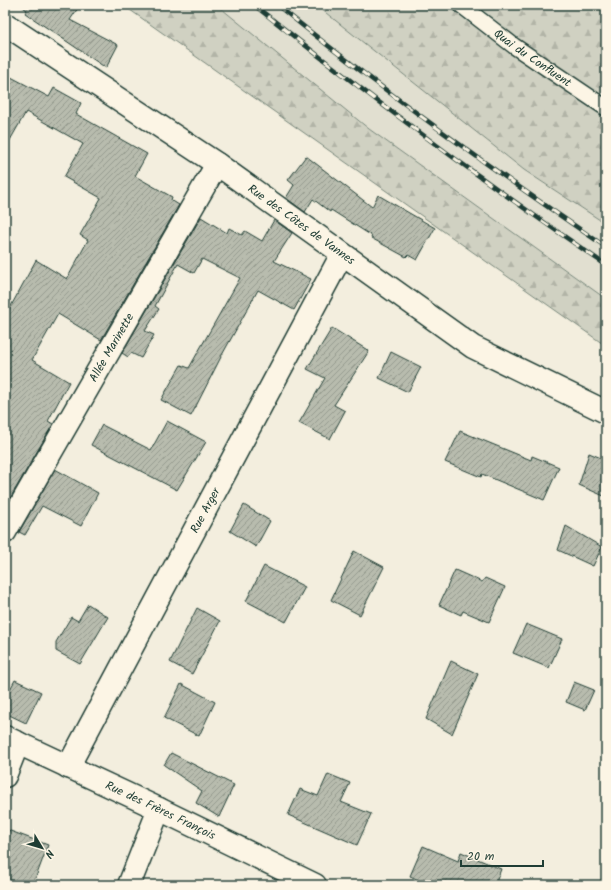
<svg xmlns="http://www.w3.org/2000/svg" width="611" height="890" font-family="Kalam,sans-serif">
<defs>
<pattern id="forest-firs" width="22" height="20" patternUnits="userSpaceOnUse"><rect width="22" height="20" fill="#d0d1c2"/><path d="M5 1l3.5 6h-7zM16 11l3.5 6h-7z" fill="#b2b4a7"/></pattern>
<pattern id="building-hatch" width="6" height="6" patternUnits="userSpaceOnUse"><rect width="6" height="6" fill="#b8bcae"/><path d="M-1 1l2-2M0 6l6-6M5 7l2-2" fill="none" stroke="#959a8e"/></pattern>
</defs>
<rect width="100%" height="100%" fill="#f3eede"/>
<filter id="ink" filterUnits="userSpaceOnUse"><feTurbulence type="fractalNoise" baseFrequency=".025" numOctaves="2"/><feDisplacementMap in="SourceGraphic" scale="8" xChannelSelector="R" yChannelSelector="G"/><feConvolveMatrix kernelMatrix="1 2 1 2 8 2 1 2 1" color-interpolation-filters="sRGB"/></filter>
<g filter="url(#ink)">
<path fill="#e1dfd0" d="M 217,5 L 316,5 L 524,170 L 606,224 L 606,299 L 369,129 Z"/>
<g fill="url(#forest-firs)" stroke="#78877b">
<path d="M 123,5 L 217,5 L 369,129 L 606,299 L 606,346 Z"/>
<path d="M 316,5 L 606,5 L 606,224 L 524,170 Z"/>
</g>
<g fill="url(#building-hatch)" stroke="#1f3d34">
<path d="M 20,5 L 80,5 L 70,20 L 118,45 L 106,68 L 25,13 L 27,10 Z"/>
<path d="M 11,77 L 49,97 L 54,88 L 81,103 L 76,114 L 147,154 L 135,176 L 172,197 L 171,200 L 179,205 L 101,340 L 58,314 L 32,360 L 69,382 L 48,421 L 53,424 L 5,507 L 5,317 L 36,260 L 67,279 L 88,240 L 80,235 L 101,198 L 64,177 L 83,144 L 26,112 L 5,149 L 5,89 Z"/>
<path d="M 306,156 L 372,207 L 378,195 L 435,228 L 417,260 L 408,255 L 406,257 L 371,238 L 372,236 L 331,210 L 330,212 L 313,199 L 305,212 L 286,198 L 294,185 L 288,180 Z"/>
<path d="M 201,217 L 227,233 L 229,228 L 242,235 L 245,231 L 262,241 L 274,220 L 292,233 L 274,261 L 311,279 L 294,310 L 258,290 L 222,355 L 191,416 L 161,400 L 181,365 L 189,368 L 240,278 L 202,259 L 194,273 L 178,264 L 155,306 L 159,309 L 145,331 L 154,335 L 141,358 L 131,353 L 128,357 L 122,353 Z"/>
<path d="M 332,328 L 369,351 L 334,405 L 345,411 L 330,439 L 299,423 L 325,378 L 307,369 Z"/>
<path d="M 391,352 L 421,367 L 408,392 L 379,378 Z"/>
<path d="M 167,421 L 206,442 L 177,490 L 91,445 L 102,425 L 151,450 Z"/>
<path d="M 460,431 L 531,460 L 532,456 L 559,467 L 544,500 L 482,474 L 481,477 L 445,462 Z"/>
<path d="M 589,453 L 606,460 L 606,497 L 579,485 Z"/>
<path d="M 55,469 L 98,493 L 81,526 L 42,506 L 25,535 L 19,532 Z"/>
<path d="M 244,505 L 270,521 L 256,547 L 230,531 Z"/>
<path d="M 566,526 L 602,547 L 593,566 L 558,550 Z"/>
<path d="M 354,551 L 384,567 L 360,615 L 331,600 Z"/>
<path d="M 264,566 L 305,587 L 286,622 L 246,601 Z"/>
<path d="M 455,570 L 482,582 L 485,578 L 505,587 L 489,622 L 463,611 L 461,615 L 439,605 Z"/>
<path d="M 88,604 L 108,617 L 80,664 L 56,651 L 56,642 L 71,617 L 78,621 Z"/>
<path d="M 197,608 L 220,621 L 192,674 L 170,662 Z"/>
<path d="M 526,624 L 562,639 L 549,668 L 513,653 Z"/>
<path d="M 451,661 L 478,674 L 452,734 L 426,719 Z"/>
<path d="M 15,680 L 41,692 L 26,723 L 5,713 L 5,699 Z"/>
<path d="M 574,682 L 594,690 L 585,710 L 566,702 Z"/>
<path d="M 181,684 L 215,702 L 199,736 L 164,718 Z"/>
<path d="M 171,753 L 234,785 L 219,817 L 196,803 L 202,791 L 164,765 Z"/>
<path d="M 328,774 L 350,783 L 341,802 L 371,814 L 357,845 L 288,815 L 300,789 L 318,796 Z"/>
<path d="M 5,829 L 48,845 L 33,885 L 5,885 Z"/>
<path d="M 423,846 L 458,861 L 461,852 L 501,869 L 495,885 L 429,885 L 410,876 Z"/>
</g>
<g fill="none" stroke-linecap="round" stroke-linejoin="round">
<defs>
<g id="lane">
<path id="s1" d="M 461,5 L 514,46 L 606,108"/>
</g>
<g id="street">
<path id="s2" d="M 5,24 L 217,164 L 473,347 L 606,412"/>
<path id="s3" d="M 5,532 L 217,164"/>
<path id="s4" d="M 5,737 L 159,809 L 315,885"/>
<path id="s5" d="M 68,767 L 342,254"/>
<path d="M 5,776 L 18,743"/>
<path d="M 129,885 L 159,809"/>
</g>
</defs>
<use href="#lane" stroke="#1f3d34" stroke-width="18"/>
<use href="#street" stroke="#1f3d34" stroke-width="25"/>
<use href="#lane" stroke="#fcf5e5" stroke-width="15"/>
<use href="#street" stroke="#fcf5e5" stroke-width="22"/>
<defs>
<g id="rail">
<path d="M 254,5 C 368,96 485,183 606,265"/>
<path d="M 277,5 C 383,91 493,170 606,247"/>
</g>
</defs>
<use href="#rail" stroke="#1f3d34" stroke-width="4.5"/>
<use href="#rail" stroke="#fcf5e5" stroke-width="3" stroke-dasharray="9" stroke-linecap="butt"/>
</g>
</g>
<g text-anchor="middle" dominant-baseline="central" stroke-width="3" stroke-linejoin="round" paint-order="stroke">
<g font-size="12" fill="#1f3d34" stroke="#fcf5e5">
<text stroke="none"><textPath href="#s1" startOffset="89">Quai du Confluent</textPath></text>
<text stroke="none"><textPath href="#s2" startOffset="358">Rue des Côtes de Vannes</textPath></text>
<text stroke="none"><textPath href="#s3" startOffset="213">Allée Marinette</textPath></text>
<text stroke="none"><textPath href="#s5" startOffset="291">Rue Arger</textPath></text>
<text stroke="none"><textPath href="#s4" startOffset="172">Rue des Frères François</textPath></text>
</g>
</g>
<rect width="611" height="890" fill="none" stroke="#fcf5e5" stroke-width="20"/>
<rect x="10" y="10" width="591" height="870" fill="none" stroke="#1f3d34" stroke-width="1.5" filter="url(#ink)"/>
<g transform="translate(42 848) rotate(128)" stroke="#fcf5e5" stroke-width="3" paint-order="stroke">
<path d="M0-3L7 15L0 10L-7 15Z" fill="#1f3d34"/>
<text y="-6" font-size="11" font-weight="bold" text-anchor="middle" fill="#1f3d34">N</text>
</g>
<path d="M461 860v6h82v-6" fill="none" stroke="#1f3d34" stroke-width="2"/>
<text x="467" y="860" font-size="12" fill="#1f3d34" stroke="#fcf5e5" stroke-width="3" paint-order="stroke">20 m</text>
</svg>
